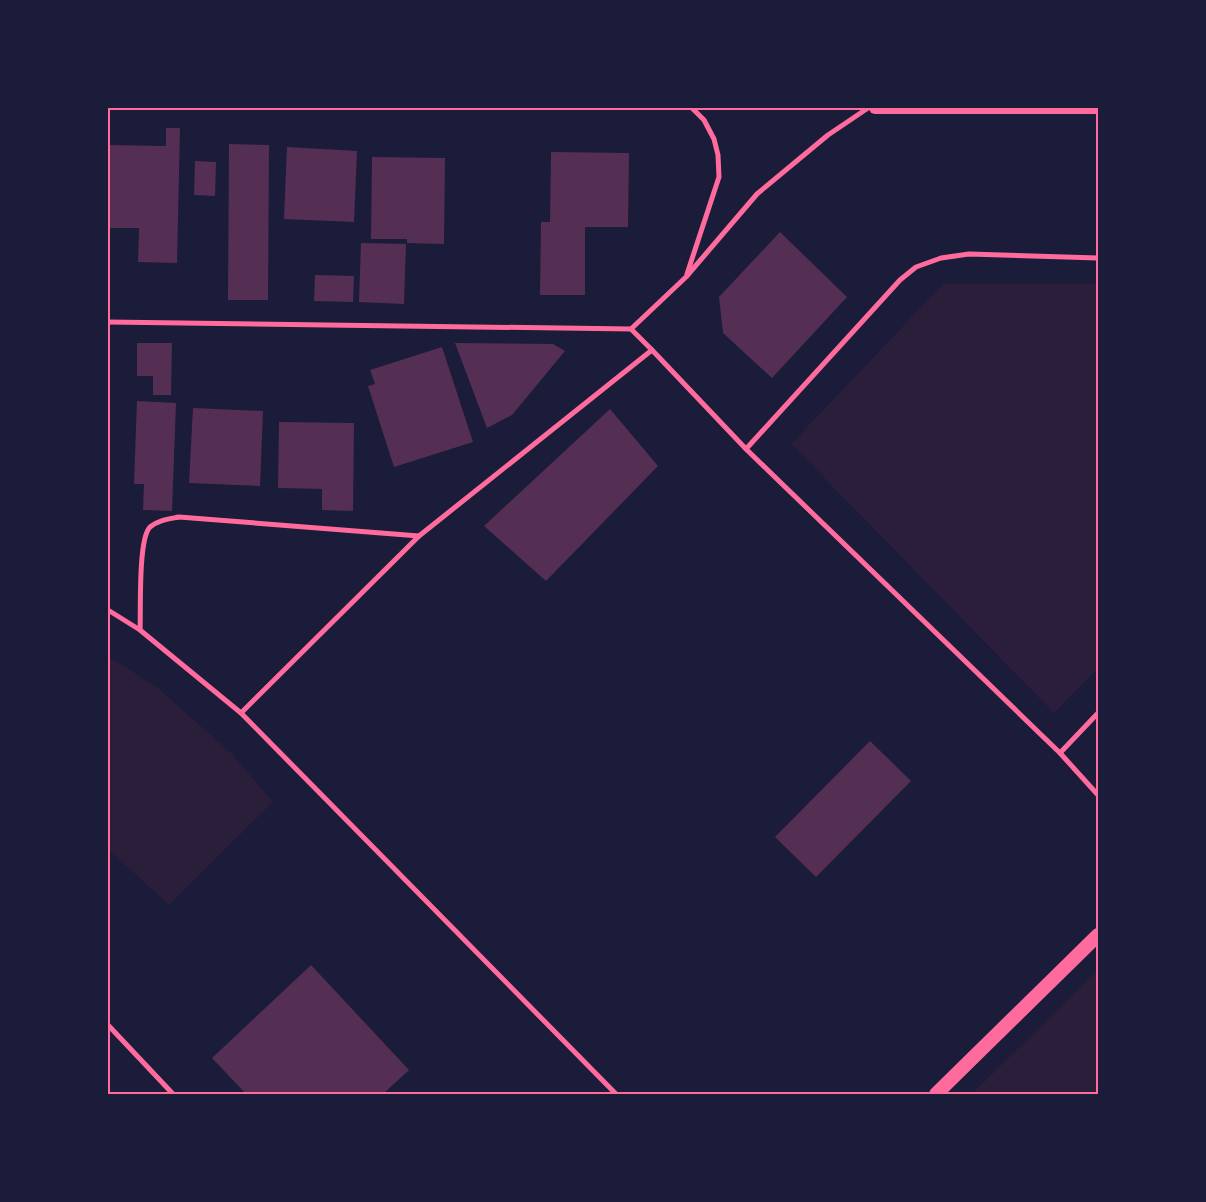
<svg xmlns="http://www.w3.org/2000/svg" width="1206" height="1202" font-family="Inter,sans-serif">
<rect width="100%" height="100%" fill="#1b1b3a"/>
<g fill="#2a1e3b">
<path d="M 943,284 L 1098,284 L 1098,668 L 1054,713 L 791,444 Z"/>
<path d="M 108,656 L 158,688 L 232,754 L 273,802 L 169,905 L 108,849 Z"/>
<path d="M 1098,969 L 1098,1091 L 1095,1094 L 972,1094 Z"/>
</g>
<g fill="#542f53">
<path d="M 166,128 L 180,128 L 177,263 L 138,262 L 139,228 L 108,228 L 108,145 L 166,146 Z"/>
<path d="M 229,144 L 269,145 L 268,300 L 228,300 Z"/>
<path d="M 287,147 L 357,151 L 354,222 L 284,219 Z"/>
<path d="M 551,152 L 629,153 L 628,227 L 585,227 L 585,295 L 540,295 L 541,222 L 550,222 Z"/>
<path d="M 372,157 L 445,158 L 444,244 L 407,243 L 407,239 L 371,239 Z"/>
<path d="M 195,161 L 216,162 L 215,196 L 194,195 Z"/>
<path d="M 780,232 L 847,297 L 772,378 L 723,333 L 719,297 Z"/>
<path d="M 361,243 L 406,244 L 404,304 L 359,302 Z"/>
<path d="M 315,275 L 354,276 L 353,302 L 314,301 Z"/>
<path d="M 137,343 L 172,343 L 171,395 L 153,395 L 153,376 L 137,376 Z"/>
<path d="M 455,343 L 553,344 L 565,351 L 512,415 L 487,428 Z"/>
<path d="M 442,347 L 473,442 L 394,467 L 368,386 L 375,384 L 370,370 Z"/>
<path d="M 137,401 L 176,403 L 172,511 L 143,510 L 144,484 L 134,484 Z"/>
<path d="M 193,408 L 263,411 L 260,486 L 189,483 Z"/>
<path d="M 610,409 L 658,466 L 546,581 L 484,526 Z"/>
<path d="M 279,422 L 354,423 L 353,511 L 322,510 L 322,489 L 278,488 Z"/>
<path d="M 870,741 L 911,781 L 816,877 L 775,837 Z"/>
<path d="M 311,965 L 409,1070 L 383,1094 L 246,1094 L 212,1058 Z"/>
</g>
<g fill="none" stroke-linecap="round" stroke-linejoin="round">
<g stroke="#ff6b9d" stroke-width="5">
<path d="M 687,274 L 719,177 L 718,155 L 714,139 L 704,120 L 692,108"/>
<path d="M 108,322 L 631,329"/>
<path d="M 652,350 L 746,449 L 1060,753 L 1098,795"/>
<path d="M 746,449 L 900,280 L 916,267 L 941,258 L 969,254 L 1098,258"/>
<path d="M 108,610 L 140,630 L 241,713 L 616,1094"/>
<path d="M 140,630 C 141,610 138,539 150,527 C 158,520 169,519 179,517 L 419,536"/>
<path d="M 241,713 L 419,536 L 652,350 L 631,329 L 686,277 L 757,194 L 828,135 L 868,108"/>
<path d="M 1060,753 L 1098,713"/>
<path d="M 108,1025 L 173,1094"/>
</g>
<path stroke="#ff6b9d" stroke-width="12" d="M 875,108 L 1098,108"/>
<path stroke="#ff6b9d" stroke-width="14" d="M 936,1094 L 1098,935"/>
</g>
<rect width="1206" height="1202" fill="none" stroke="#1b1b3a" stroke-width="218"/>
<rect x="109" y="109" width="988" height="984" fill="none" stroke="#ff6b9d" stroke-width="2"/>
</svg>
